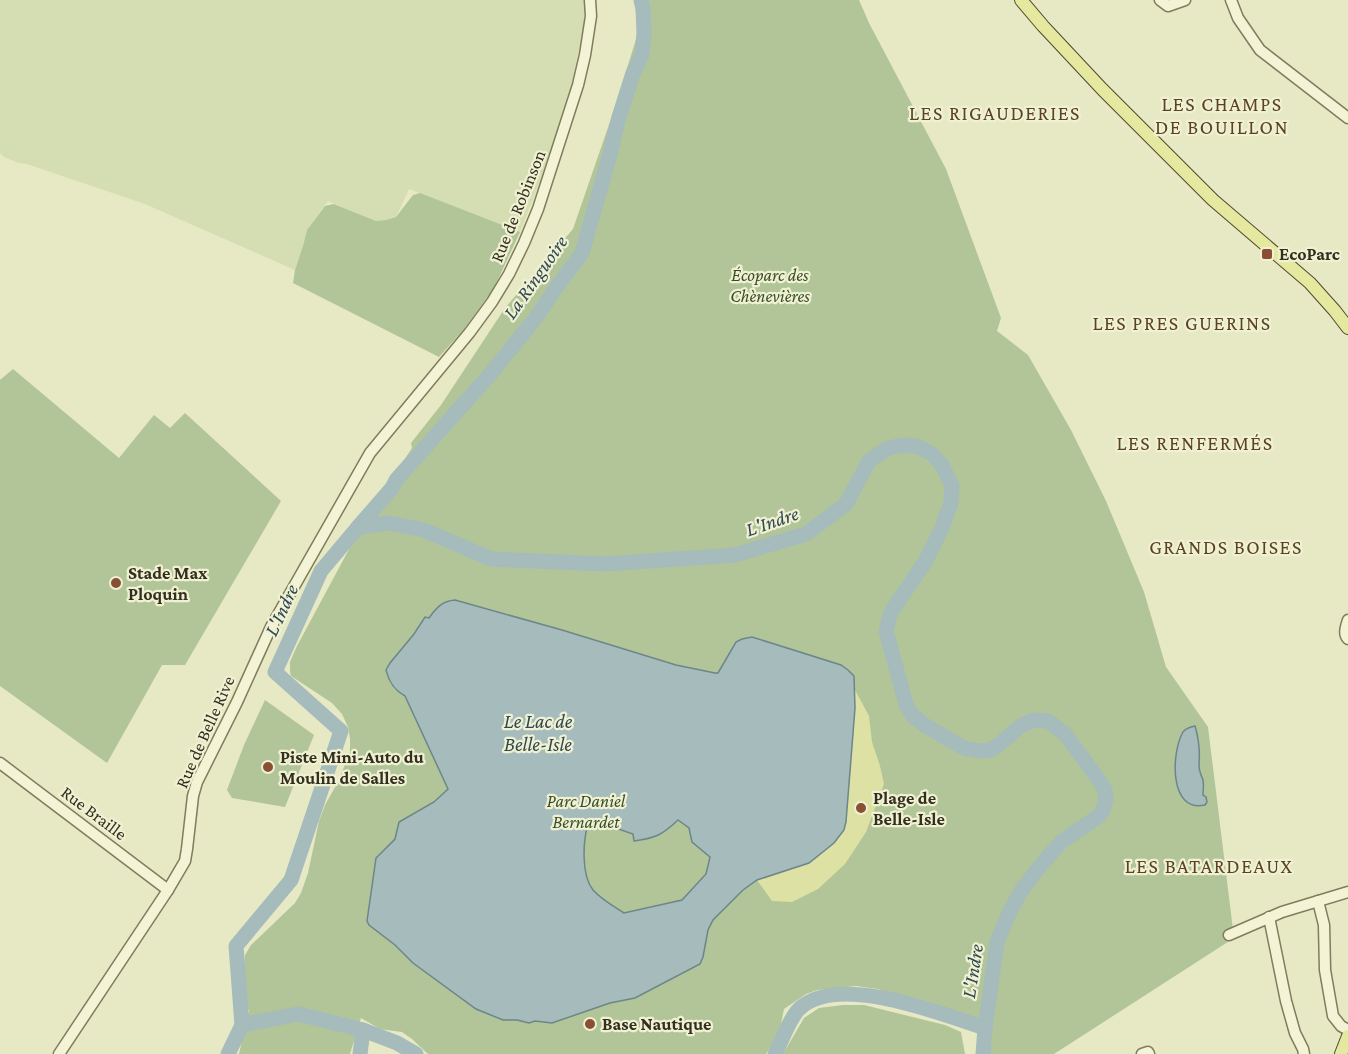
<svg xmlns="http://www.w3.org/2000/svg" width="1348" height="1054" font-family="'Crimson Pro',serif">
<rect width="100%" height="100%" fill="#e7e8c4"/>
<path fill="#d5ddb2" d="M 0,0 L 584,0 L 585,5 L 584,26 L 572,83 L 544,171 L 520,232 L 409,189 L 396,217 L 386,220 L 376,221 L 328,201 L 307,230 L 303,246 L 295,270 L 145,204 L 27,164 L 19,163 L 4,157 L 0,153 Z"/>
<g fill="#b1c599">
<path d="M 646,0 L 859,0 L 869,23 L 946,169 L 1001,318 L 997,331 L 1028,355 L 1071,430 L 1106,501 L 1144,592 L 1166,667 L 1208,727 L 1234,938 L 1054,1054 L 988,1054 L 968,1016 L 962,1017 L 939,1012 L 878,989 L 856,986 L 817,990 L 806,994 L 784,1009 L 779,1033 L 766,1054 L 428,1054 L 412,1039 L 402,1032 L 380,1029 L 361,1018 L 350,1054 L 239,1054 L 249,1010 L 244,1006 L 241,996 L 245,955 L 251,945 L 295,903 L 301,893 L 308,873 L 319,821 L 325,805 L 338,782 L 350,752 L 350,739 L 348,727 L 342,714 L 332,703 L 291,676 L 290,672 L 290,662 L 297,646 L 354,540 L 362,533 L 364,521 L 412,448 L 411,443 L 441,405 L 505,308 L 573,229 L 614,110 L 647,4 Z"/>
<path d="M 420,193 L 520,232 L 494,288 L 465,328 L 439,357 L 293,283 L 295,270 L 303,246 L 307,230 L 325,206 L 334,204 L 376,221 L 386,220 L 396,217 L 413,195 Z"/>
<path d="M 13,369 L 119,458 L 154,415 L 170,428 L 185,413 L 281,501 L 185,665 L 162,665 L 107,763 L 0,686 L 0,380 Z"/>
<path d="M 265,700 L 314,735 L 285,807 L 232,798 L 227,790 L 244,745 Z"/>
<path d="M 843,1005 L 864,1005 L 945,1025 L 961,1032 L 965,1054 L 783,1054 L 804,1018 L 819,1008 Z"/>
</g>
<path fill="#dde2a4" d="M 855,690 L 869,716 L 872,742 L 880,766 L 884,784 L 866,832 L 845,864 L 818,889 L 792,902 L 772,901 L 757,880 L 809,863 L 844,830 L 846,822 L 855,708 Z"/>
<g fill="#a5bbbc" stroke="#6d8689" stroke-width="1.5" fill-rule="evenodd">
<path d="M 455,600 L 562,630 L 676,665 L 715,673 L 718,673 L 736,642 L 742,639 L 752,637 L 841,665 L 848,670 L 854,676 L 855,708 L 846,822 L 844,830 L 834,843 L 809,863 L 757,880 L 743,890 L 713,920 L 708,930 L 703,957 L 700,964 L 635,998 L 610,1003 L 552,1023 L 535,1021 L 529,1023 L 517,1020 L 503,1020 L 476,1009 L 413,963 L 395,945 L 369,925 L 367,921 L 376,858 L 395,839 L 399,822 L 434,802 L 448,789 L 405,696 C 394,690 389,682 386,670 L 390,663 L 414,634 L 425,617 L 429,618 C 436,608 442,601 455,600 ZM 678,820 L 689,828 L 692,842 L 710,857 L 706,874 L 682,900 L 624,913 C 613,906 601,899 593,890 C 581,875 583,841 588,824 L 610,826 L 633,834 L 634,841 C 656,838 662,835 678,820 Z"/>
<path d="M 1195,726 C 1199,739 1200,752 1199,765 C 1199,771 1201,775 1203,780 C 1204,785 1203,790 1203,795 L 1206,797 L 1207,802 L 1205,805 C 1169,813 1171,753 1183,732 C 1186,728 1190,727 1195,726 Z"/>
</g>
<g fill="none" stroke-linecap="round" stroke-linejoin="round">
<g stroke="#a5bbbc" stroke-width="15">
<path d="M 358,527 L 392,488 L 396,480 L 492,372 L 538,315 L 553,292 L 582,253 L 610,154 L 619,117 L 633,73 L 642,55 L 644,33 L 643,9 L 641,0"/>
<path d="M 242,1025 L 298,1014 L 363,1030"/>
<path d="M 228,1054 L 242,1025 L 236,946 L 291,880 L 341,731 L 275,672 L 321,571 L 358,527 L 389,523 L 424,530 L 491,559 L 605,564 L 735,555 L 806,534 L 846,504 L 869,461 L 888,448 L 904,445 L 919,447 L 932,454 L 942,465 L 952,486 L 951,503 L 941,530 L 925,562 L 891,612 L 886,631 L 906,704 L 912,715 L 926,726 L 964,748 L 979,751 L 990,750 L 997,746 L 1022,725 L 1034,720 L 1048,721 L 1065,734 L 1099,780 L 1105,790 L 1106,799 L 1103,810 L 1099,816 L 1061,842 L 1041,865 L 1021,891 L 1010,911 L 997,942 L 985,1028 L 983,1054"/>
<path d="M 360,1054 L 363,1030 L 397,1043 L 416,1054"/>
<path d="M 775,1054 C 782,1041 789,1019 799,1009 C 838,972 941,1014 985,1028"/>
</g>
<defs>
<g id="minor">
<path d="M 1160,0 L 1168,6 L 1185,0"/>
<path d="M 1231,0 L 1238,18 L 1260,50 L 1348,118"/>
<path d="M 1348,620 C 1346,627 1343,634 1348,639"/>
<path d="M 0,763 L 168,890"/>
<path d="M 1318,901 L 1324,925 L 1325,970 L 1333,1016 L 1341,1026 L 1348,1030"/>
<path d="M 1269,917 L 1286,1001 L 1295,1033 L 1303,1049 L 1304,1054"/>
<path d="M 1229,935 L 1282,912 L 1348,892"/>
<path d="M 59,1054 L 168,890 L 185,861 L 187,849 L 193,796 L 197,782 L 237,702 L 271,627 L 370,453 L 470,332 L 492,302 L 509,274 L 524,243 L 538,209 L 578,85 L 585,55 L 591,16 L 590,0"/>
<path d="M 1142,1054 L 1148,1052 L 1149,1054"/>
</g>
<g id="major">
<path d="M 1021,0 L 1043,26 L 1102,89 L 1213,200 L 1310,283 L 1335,311 L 1348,328"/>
<path d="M 1341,1054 L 1348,1036"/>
</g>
</defs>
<use href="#minor" stroke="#817c5c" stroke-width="13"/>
<use href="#major" stroke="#4f4930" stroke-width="14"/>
<use href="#minor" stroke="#f3f4d6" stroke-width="10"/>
<use href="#major" stroke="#e5e89f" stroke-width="12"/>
</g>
<g fill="#895033" stroke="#eff1d2" stroke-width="2">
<rect x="1261" y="248" width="12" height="12" rx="3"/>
<circle cx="116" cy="583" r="6"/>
<circle cx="268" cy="767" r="6"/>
<circle cx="861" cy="808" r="6"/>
<circle cx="590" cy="1024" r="6"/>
</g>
<g text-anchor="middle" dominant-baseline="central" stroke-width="4.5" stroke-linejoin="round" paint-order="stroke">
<g font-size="18" fill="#332f1f" stroke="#eff1d2">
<text transform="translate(518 206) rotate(-68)">Rue de Robinson</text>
<text transform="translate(205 732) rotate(-66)">Rue de Belle Rive</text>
<text transform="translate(94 813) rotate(37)">Rue Braille</text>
</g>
<g font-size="18" font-weight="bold" fill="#332f1f" stroke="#eff1d2" text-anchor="start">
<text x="1279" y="254">EcoParc</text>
<text x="128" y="573">Stade Max<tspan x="128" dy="21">Ploquin</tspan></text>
<text x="280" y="757">Piste Mini-Auto du<tspan x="280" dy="21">Moulin de Salles</tspan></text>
<text x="873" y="798">Plage de<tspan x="873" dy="21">Belle-Isle</tspan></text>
<text x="602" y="1024">Base Nautique</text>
</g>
<g font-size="18" font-style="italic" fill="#374d28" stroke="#eff1d2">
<text x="770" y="275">Écoparc des<tspan x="770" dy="21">Chènevières</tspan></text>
<text x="586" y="801">Parc Daniel<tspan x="586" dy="21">Bernardet</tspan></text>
</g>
<g font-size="20" letter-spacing="1.5" fill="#5a4223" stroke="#eff1d2">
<text x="1222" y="104">LES CHAMPS<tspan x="1222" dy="23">DE BOUILLON</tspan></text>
<text x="995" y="113">LES RIGAUDERIES</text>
<text x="1182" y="323">LES PRES GUERINS</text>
<text x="1195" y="443">LES RENFERMÉS</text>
<text x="1226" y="547">GRANDS BOISES</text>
<text x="1209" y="866">LES BATARDEAUX</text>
</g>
<g font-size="20" font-style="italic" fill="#304751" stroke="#eff1d2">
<text transform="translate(535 277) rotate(-55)">La Ringuoire</text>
<text transform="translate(772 521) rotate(-19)">L'Indre</text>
<text transform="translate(281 610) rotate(-65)">L'Indre</text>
<text x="538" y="721">Le Lac de<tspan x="538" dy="23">Belle-Isle</tspan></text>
<text transform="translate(972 971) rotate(-81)">L'Indre</text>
</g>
</g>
</svg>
